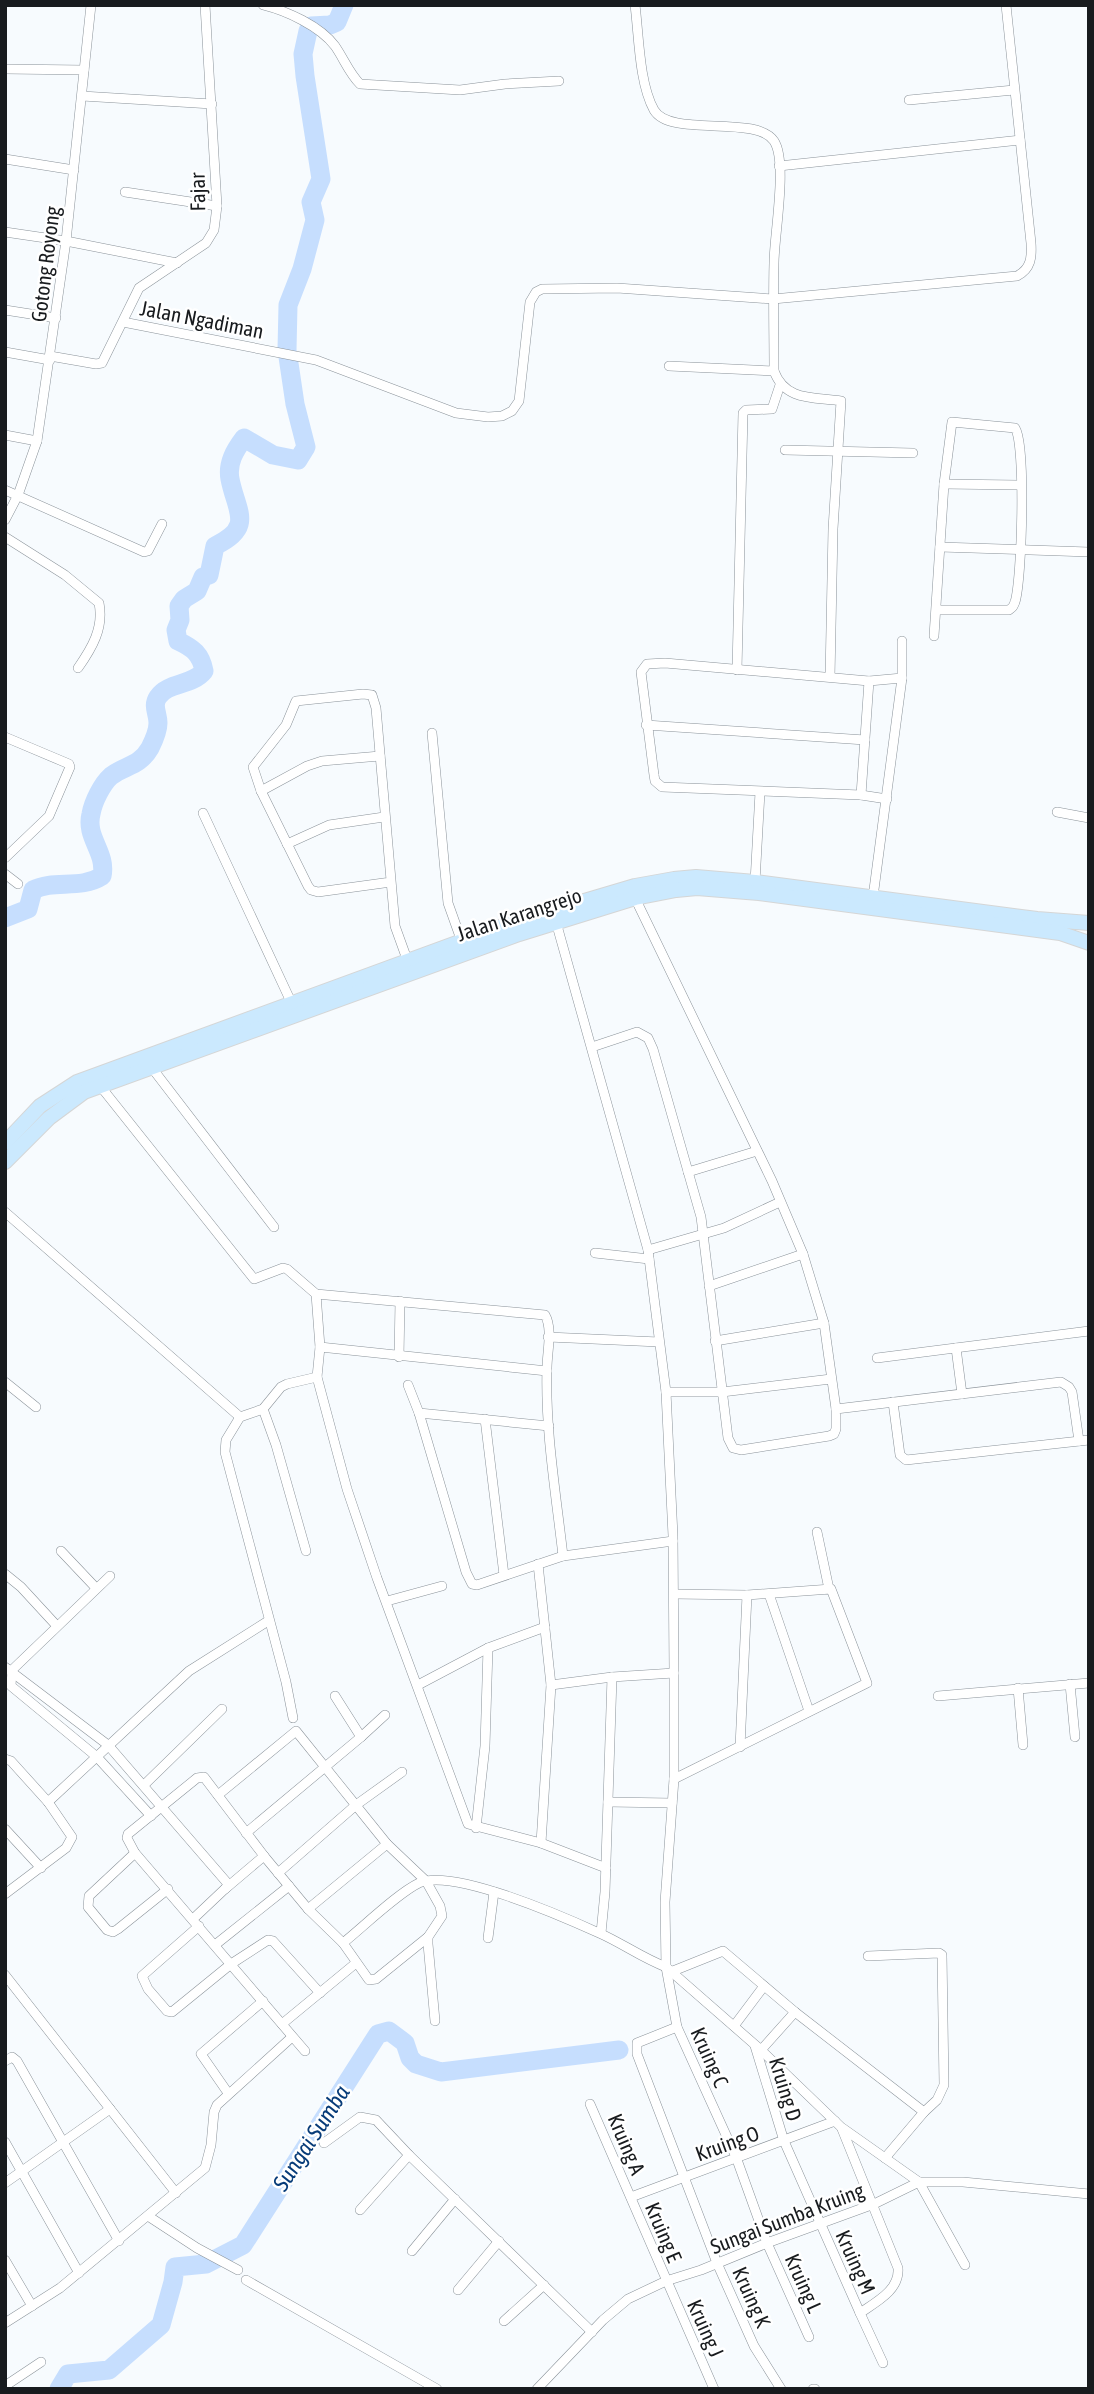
<svg xmlns="http://www.w3.org/2000/svg" width="1094" height="2394" font-family="'Asap Condensed',sans-serif">
<rect width="100%" height="100%" fill="#f7fbfe"/>
<g fill="none" stroke-linecap="round" stroke-linejoin="round">
<g stroke="#c6defe" stroke-width="19">
<path d="M 5,918 L 28,909 L 33,890 C 54,879 80,890 102,876 C 107,852 85,838 91,814 C 93,802 102,784 111,776 C 125,765 139,767 150,748 C 153,742 158,730 158,723 C 158,713 152,706 158,697 C 168,682 192,686 204,671 C 201,654 193,648 178,641 L 176,630 L 180,620 L 179,606 L 184,599 L 197,591 L 203,577 L 209,575 L 215,546 C 255,527 236,511 230,479 C 227,463 235,450 244,438 L 273,455 L 298,460 L 306,447 L 295,404 L 287,350 L 288,305 L 302,269 L 315,220 L 311,202 L 321,179 L 305,76 L 303,54 L 308,31 L 311,26 L 330,25 L 337,22 L 344,5"/>
<path d="M 59,2389 L 68,2374 L 109,2370 L 161,2325 L 173,2282 L 175,2267 L 206,2264 L 243,2245 L 378,2034 L 389,2031 L 405,2043 L 410,2058 L 416,2064 L 441,2072 L 619,2050"/>
</g>
<defs>
<g id="street">
<path d="M 263,5 C 287,11 320,26 335,46 C 344,59 349,73 360,84 L 460,90 L 505,84 L 559,81"/>
<path d="M 635,5 C 639,36 639,83 654,110 C 670,138 756,114 774,141 C 788,162 774,236 774,263 C 773,299 774,335 774,371 C 785,401 813,397 841,401 L 833,529 L 830,677"/>
<path d="M 5,69 L 84,70"/>
<path d="M 82,96 L 212,104"/>
<path d="M 909,100 L 1014,90"/>
<path d="M 5,159 L 74,170"/>
<path d="M 779,166 L 1020,140"/>
<path d="M 125,192 L 217,206"/>
<path d="M 5,232 L 66,241 L 177,263"/>
<path d="M 5,310 L 56,318"/>
<path d="M 123,322 L 316,360 L 456,413 L 488,417 L 502,416 L 512,411 L 519,401 L 530,302 L 536,292 L 542,289 L 617,288 L 773,299 L 1017,276 C 1031,269 1032,257 1031,243 L 1006,5"/>
<path d="M 5,352 L 50,360"/>
<path d="M 50,356 L 96,364 L 102,363 L 139,288 L 206,243 L 214,230 L 217,206 L 205,5"/>
<path d="M 669,366 L 774,371"/>
<path d="M 5,435 L 37,441"/>
<path d="M 785,450 L 913,453"/>
<path d="M 944,484 L 1021,485"/>
<path d="M 5,490 L 144,552 L 148,551 L 162,524"/>
<path d="M 5,520 L 18,495 L 37,441 L 66,241 L 91,5"/>
<path d="M 5,537 L 65,575 L 99,603 C 104,628 92,648 78,668"/>
<path d="M 940,547 L 1089,552"/>
<path d="M 934,636 L 944,484 L 952,422 L 1015,428 C 1026,444 1022,580 1015,602 C 1013,607 1013,607 1009,610 L 937,610"/>
<path d="M 737,670 L 743,413 L 746,410 L 772,409 L 780,385"/>
<path d="M 646,725 L 865,740"/>
<path d="M 432,733 L 448,903 L 463,945"/>
<path d="M 5,737 L 69,764 L 70,767 L 49,816 L 5,858"/>
<path d="M 261,791 L 307,766 L 322,761 L 380,756"/>
<path d="M 861,795 L 869,681"/>
<path d="M 887,799 L 861,795 L 662,787 L 655,781 L 654,775 L 641,672 L 647,664 L 665,663 L 869,681 L 902,678 L 902,641"/>
<path d="M 1057,812 L 1089,818"/>
<path d="M 203,813 L 292,1004"/>
<path d="M 287,844 L 329,825 L 384,817"/>
<path d="M 5,874 L 18,884"/>
<path d="M 391,882 L 318,892 L 311,890 L 308,886 L 261,791 L 253,767 L 286,725 L 296,701 L 363,694 L 372,695 L 376,708 L 395,926 L 408,962"/>
<path d="M 755,882 L 760,792"/>
<path d="M 873,897 L 902,678"/>
<path d="M 635,898 L 772,1181 L 803,1254 L 824,1323 L 836,1409"/>
<path d="M 556,922 L 648,1250 L 666,1392 L 673,1536 L 674,1673 L 674,1779 L 665,1902 L 666,1967 L 677,2027 L 736,2157 L 767,2243 L 809,2337"/>
<path d="M 592,1047 L 637,1032 L 648,1038 L 653,1049 L 701,1217 L 728,1438 L 733,1448 L 741,1450 L 829,1436 L 834,1434 L 836,1429 L 836,1409 L 1061,1382 L 1069,1387 L 1072,1392 L 1079,1441"/>
<path d="M 152,1068 L 274,1227"/>
<path d="M 101,1087 L 254,1279 L 283,1268 L 287,1269 L 316,1294 L 545,1315 C 553,1329 547,1352 547,1368 C 545,1430 556,1494 563,1556"/>
<path d="M 688,1172 L 757,1151"/>
<path d="M 5,1212 L 240,1417 L 263,1409 L 281,1387 L 287,1384 L 317,1377 L 320,1347 L 316,1294"/>
<path d="M 648,1250 L 724,1228 L 780,1202"/>
<path d="M 595,1253 L 649,1259"/>
<path d="M 709,1286 L 803,1254"/>
<path d="M 548,1337 L 659,1342"/>
<path d="M 715,1341 L 824,1323"/>
<path d="M 320,1347 L 547,1371"/>
<path d="M 956,1348 L 962,1394"/>
<path d="M 399,1357 L 400,1301"/>
<path d="M 877,1358 L 1089,1331"/>
<path d="M 317,1377 L 347,1489 L 377,1578 L 468,1824 L 541,1843 L 606,1868"/>
<path d="M 5,1382 L 36,1407"/>
<path d="M 408,1385 L 419,1413 L 466,1572 L 472,1584 L 477,1585 L 563,1556 L 673,1541"/>
<path d="M 666,1392 L 722,1392 L 831,1379"/>
<path d="M 893,1402 L 900,1455 L 906,1460 L 1089,1440"/>
<path d="M 263,1409 L 276,1445 L 306,1551"/>
<path d="M 419,1413 L 549,1426"/>
<path d="M 240,1417 L 226,1440 L 225,1452 L 286,1682 L 293,1718"/>
<path d="M 485,1419 L 504,1575"/>
<path d="M 817,1532 L 829,1589"/>
<path d="M 61,1551 L 96,1588"/>
<path d="M 538,1564 L 551,1685 L 541,1843"/>
<path d="M 5,1574 L 21,1587 L 56,1625"/>
<path d="M 110,1576 L 12,1670 L 11,1686 L 97,1757 L 151,1816"/>
<path d="M 769,1594 L 809,1711"/>
<path d="M 387,1601 L 442,1586"/>
<path d="M 5,1667 L 108,1745 L 229,1885 L 193,1919"/>
<path d="M 1070,1684 L 1075,1737"/>
<path d="M 418,1685 L 488,1648 L 545,1627"/>
<path d="M 551,1685 L 612,1677 L 674,1673"/>
<path d="M 1018,1688 L 1023,1745"/>
<path d="M 938,1696 L 1089,1683"/>
<path d="M 361,1737 L 385,1715"/>
<path d="M 740,1747 L 747,1595"/>
<path d="M 5,1759 L 11,1761 L 48,1802 L 72,1837 L 66,1848 L 5,1894"/>
<path d="M 674,1779 L 867,1683 L 831,1589 L 747,1595 L 674,1594"/>
<path d="M 144,1785 L 222,1709"/>
<path d="M 218,1795 L 296,1731 L 387,1844 L 426,1881 L 440,1906 L 442,1916 L 428,1937 L 428,1944 L 435,2021"/>
<path d="M 48,1802 L 189,1671 L 268,1621"/>
<path d="M 608,1802 L 672,1803"/>
<path d="M 476,1828 L 485,1746 L 488,1648"/>
<path d="M 5,1829 L 41,1868"/>
<path d="M 246,1833 L 361,1737 L 335,1696"/>
<path d="M 135,1853 L 89,1896 L 88,1907 L 107,1930 L 113,1932 L 118,1929 L 168,1889"/>
<path d="M 278,1873 L 356,1805 L 402,1772"/>
<path d="M 225,1889 L 264,1856"/>
<path d="M 308,1909 L 387,1844"/>
<path d="M 199,1926 L 142,1976 L 148,1989 L 167,2011 L 172,2012 L 231,1964 L 268,1940 L 273,1941 L 320,1993"/>
<path d="M 601,1933 L 605,1892 L 612,1677"/>
<path d="M 488,1938 L 494,1892"/>
<path d="M 343,1943 C 363,1927 398,1893 419,1883 C 453,1868 564,1917 599,1933 C 622,1943 642,1958 666,1967 L 761,2050 L 841,2127 L 919,2182 L 965,2265"/>
<path d="M 215,1945 L 289,1886"/>
<path d="M 868,1956 L 939,1953 L 942,1955 L 944,2085 L 937,2100 L 924,2112"/>
<path d="M 673,1971 L 723,1951 L 795,2012 L 924,2112 L 885,2158"/>
<path d="M 5,1975 L 176,2193"/>
<path d="M 282,2024 L 356,1963"/>
<path d="M 734,2026 L 764,1986"/>
<path d="M 677,2027 L 637,2043 L 637,2054 L 717,2263 L 754,2346 L 781,2389"/>
<path d="M 755,2046 L 784,2141 L 860,2313"/>
<path d="M 761,2050 L 795,2012"/>
<path d="M 305,2051 L 135,1853 L 127,1838 L 128,1834 L 197,1778 L 204,1777 L 264,1856 L 308,1909 L 343,1943 L 369,1980 L 376,1979 L 428,1937"/>
<path d="M 5,2061 L 12,2057 L 17,2061 L 119,2241"/>
<path d="M 228,2093 L 201,2054 L 263,2001"/>
<path d="M 590,2104 L 714,2389"/>
<path d="M 842,2129 L 898,2268 C 900,2290 876,2302 860,2313 L 883,2363"/>
<path d="M 5,2142 L 79,2273"/>
<path d="M 324,2143 L 360,2117 L 376,2120 L 409,2155 L 592,2332"/>
<path d="M 5,2183 L 110,2109"/>
<path d="M 631,2197 L 835,2121"/>
<path d="M 360,2210 L 409,2155"/>
<path d="M 148,2216 L 197,2248 L 238,2270"/>
<path d="M 412,2251 L 455,2199"/>
<path d="M 5,2260 L 32,2306"/>
<path d="M 246,2280 L 437,2389"/>
<path d="M 458,2290 L 499,2241"/>
<path d="M 504,2321 L 544,2285"/>
<path d="M 5,2323 L 60,2288 L 205,2168 L 211,2145 L 214,2112 L 217,2105 L 292,2037"/>
<path d="M 5,2386 L 41,2362"/>
<path d="M 537,2389 L 603,2320 L 628,2299 L 666,2281 L 701,2270 L 767,2243 L 874,2204 L 919,2182 L 963,2182 L 1089,2194"/>
<path d="M 813,2389 L 815,2389"/>
</g>
<g id="primary">
<path d="M 5,1143 L 40,1106 L 77,1082 L 517,921 L 635,886 L 674,879 L 696,877 L 755,882 L 1037,919 L 1089,923"/>
<path d="M 5,1162 L 49,1118 L 84,1092 L 519,934 L 635,898 L 676,890 L 697,888 L 759,893 L 1060,933 L 1089,943"/>
</g>
</defs>
<use href="#street" stroke="#8b939a" stroke-width="10"/>
<use href="#primary" stroke="#d5d6d6" stroke-width="16"/>
<use href="#street" stroke="#fff" stroke-width="9"/>
<use href="#primary" stroke="#cbe9fe" stroke-width="14"/>
</g>
<g text-anchor="middle" dominant-baseline="central" stroke-width="5" stroke-linejoin="round" paint-order="stroke">
<g font-size="21" fill="#181b1e" stroke="#fff">
<text transform="translate(197 192) rotate(-91)">Fajar</text>
<text transform="translate(45 264) rotate(-83)">Gotong Royong</text>
<text transform="translate(202 319) rotate(11)">Jalan Ngadiman</text>
<text transform="translate(519 914) rotate(-18)">Jalan Karangrejo</text>
<text transform="translate(710 2057) rotate(66)">Kruing C</text>
<text transform="translate(786 2089) rotate(73)">Kruing D</text>
<text transform="translate(727 2143) rotate(-20)">Kruing O</text>
<text transform="translate(627 2144) rotate(67)">Kruing A</text>
<text transform="translate(787 2218) rotate(-21)">Sungai Sumba Kruing</text>
<text transform="translate(664 2232) rotate(67)">Kruing E</text>
<text transform="translate(856 2262) rotate(66)">Kruing M</text>
<text transform="translate(804 2283) rotate(66)">Kruing L</text>
<text transform="translate(752 2297) rotate(66)">Kruing K</text>
<text transform="translate(706 2328) rotate(66)">Kruing J</text>
</g>
<g font-size="23" font-style="italic" fill="#083c79" stroke="#fff">
<text transform="translate(311 2138) rotate(-57)">Sungai Sumba</text>
</g>
</g>
<rect width="1094" height="2394" fill="none" stroke="#181b1e" stroke-width="14"/>
</svg>
